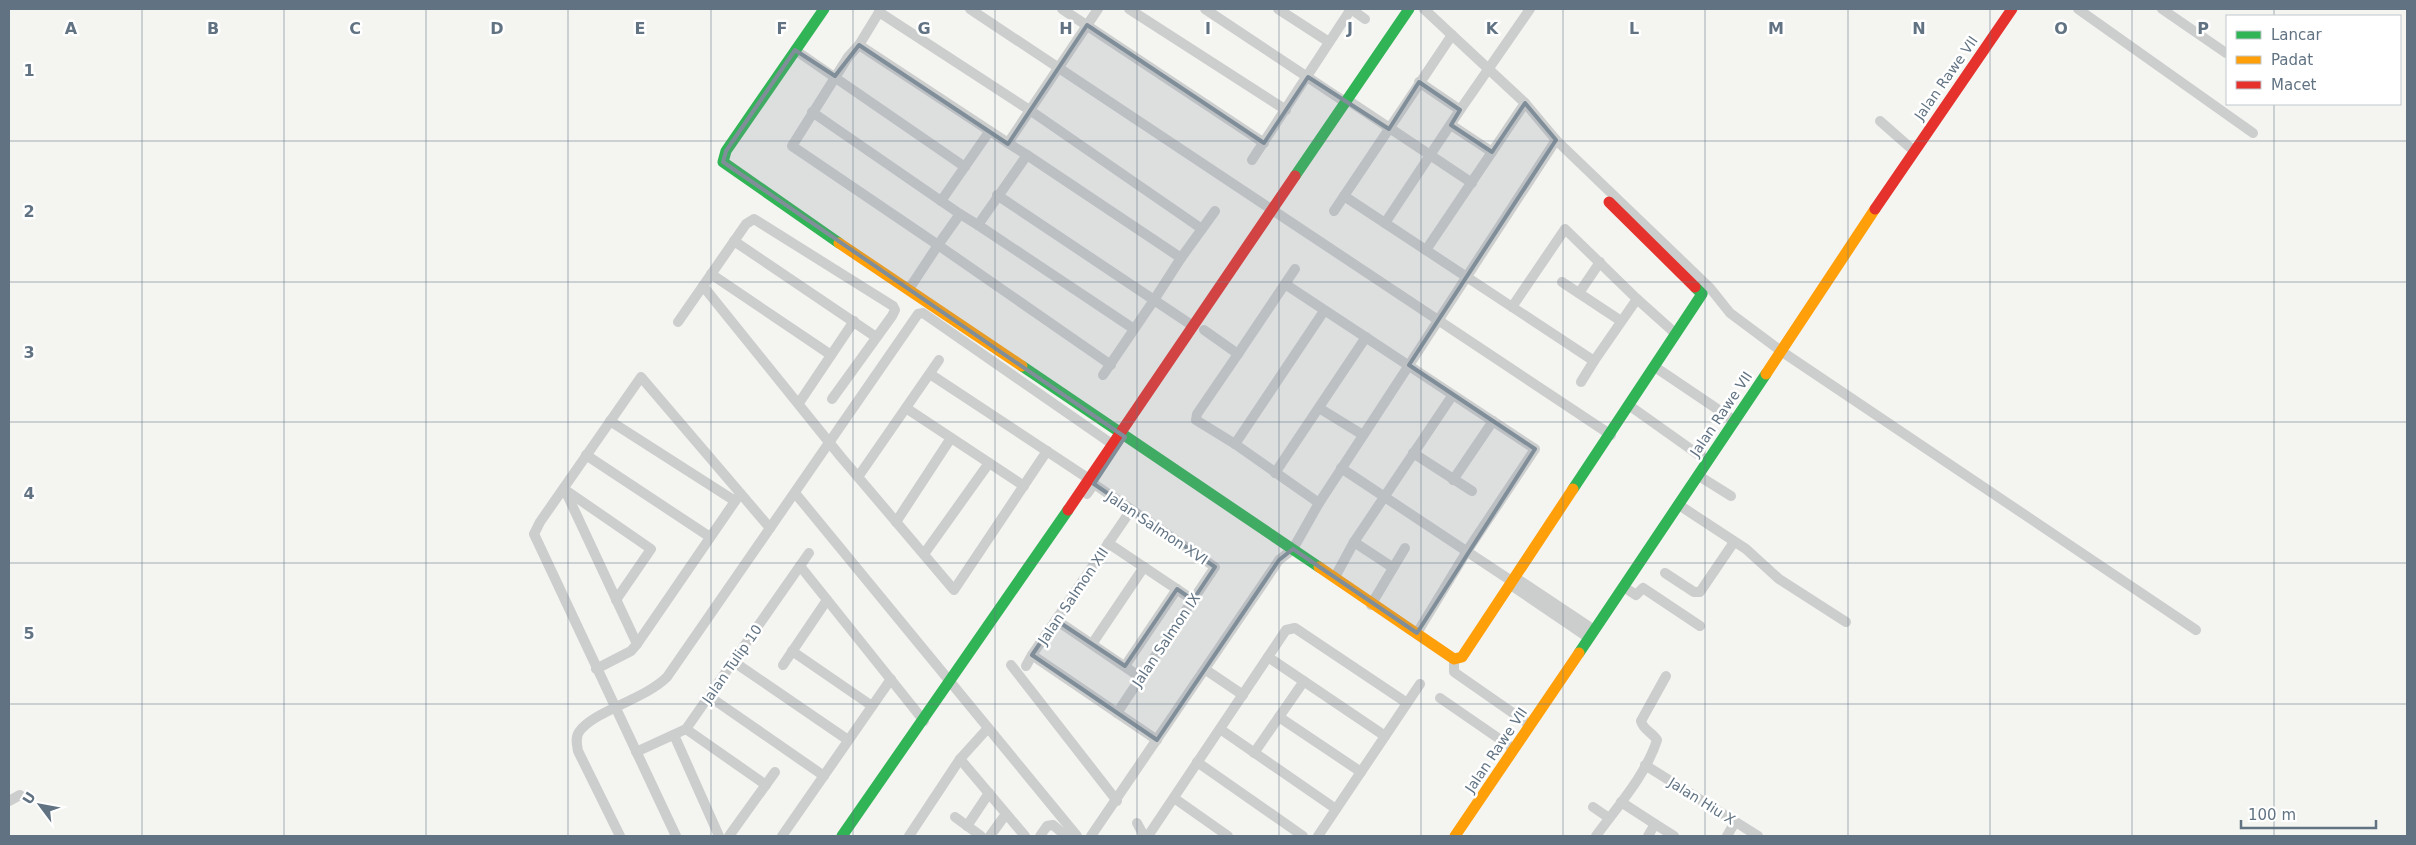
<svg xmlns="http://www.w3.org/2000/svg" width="2416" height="845" font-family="'DejaVu Sans',sans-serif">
<rect width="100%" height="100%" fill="#f4f4f1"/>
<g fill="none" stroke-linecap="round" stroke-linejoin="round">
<g stroke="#cccece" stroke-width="10">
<path d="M 970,9 L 1611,435"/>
<path d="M 1062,9 L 1264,143"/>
<path d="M 1098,9 L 1008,143 L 1027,155 L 978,225 L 1134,329"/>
<path d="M 1129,9 L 1286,110"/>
<path d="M 1205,9 L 1345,102"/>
<path d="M 1278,9 L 1329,42"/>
<path d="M 1351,9 L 1365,19"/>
<path d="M 1424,9 L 1525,103 L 1556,140 L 1710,288 L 1730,313 L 1781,351 L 2196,630"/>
<path d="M 2078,9 L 2253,133"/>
<path d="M 2162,9 L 2226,53"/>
<path d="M 879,12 L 1031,111 L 1202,229"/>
<path d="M 1452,35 L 1344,196 L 1594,361 L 1637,299 L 1565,229 L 1512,307"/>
<path d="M 859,45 L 881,9"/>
<path d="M 795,50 L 965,167"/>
<path d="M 1419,82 L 1460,110"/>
<path d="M 1346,99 L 1472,183"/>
<path d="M 812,112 L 960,214 L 938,245 L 1111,365"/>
<path d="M 1880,121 L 1914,151"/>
<path d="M 1451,125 L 1492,152"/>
<path d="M 1027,155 L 1181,258"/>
<path d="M 1252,160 L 1351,9"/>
<path d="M 997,195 L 1154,300 L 1181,258 L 1215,211"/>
<path d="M 941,201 L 989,132"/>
<path d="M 1334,211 L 1344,196"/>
<path d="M 960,214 L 978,225"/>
<path d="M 1385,223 L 1460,110 L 1530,9"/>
<path d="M 734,241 L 876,337"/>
<path d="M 1426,250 L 1525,103"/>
<path d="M 711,274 L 831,355"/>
<path d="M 1562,282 L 1621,321"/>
<path d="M 1285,284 L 1535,449 L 1467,551 L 1417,633"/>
<path d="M 703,286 L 841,457 L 954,590 L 1047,451"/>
<path d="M 909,289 L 938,245 L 792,146 L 848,57 L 859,45 L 1008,143"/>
<path d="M 1579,293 L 1600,262"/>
<path d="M 1637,299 L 1676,334"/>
<path d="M 678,322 L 746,224 L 754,219 L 893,306 L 895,310 L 892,316 L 832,399"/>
<path d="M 1204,330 L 1238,354 L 1197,414 L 1196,420 L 1235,444 L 1319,503"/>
<path d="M 1238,354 L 1295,269"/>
<path d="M 1655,367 L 1735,421"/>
<path d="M 930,374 L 1089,479"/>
<path d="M 1103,375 L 1154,300 L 1193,326"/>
<path d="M 1581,382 L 1594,361"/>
<path d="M 799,403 L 854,321"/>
<path d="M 1630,406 L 1706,460"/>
<path d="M 906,408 L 1024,486"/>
<path d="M 1319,408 L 1363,435"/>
<path d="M 610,421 L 735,501"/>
<path d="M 1235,444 L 1324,311"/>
<path d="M 1413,453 L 1472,491"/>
<path d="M 586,455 L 710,537"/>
<path d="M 1341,468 L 1513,582"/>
<path d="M 1275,473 L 1366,337"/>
<path d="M 1699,476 L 1731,496"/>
<path d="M 858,477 L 939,360"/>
<path d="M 1453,480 L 1493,421"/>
<path d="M 564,488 L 637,644"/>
<path d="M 564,489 L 651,549 L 616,600"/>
<path d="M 795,493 L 1077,836"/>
<path d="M 1087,494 L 1094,484 L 1215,567 L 1117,713"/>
<path d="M 1679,505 L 1746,549 L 1779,579 L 1846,622"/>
<path d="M 1131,510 L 1032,655 L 1157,740"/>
<path d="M 896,522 L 951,438"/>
<path d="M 1354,542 L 1392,567"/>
<path d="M 1108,543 L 1193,600"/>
<path d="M 924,554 L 989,463"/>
<path d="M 800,566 L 924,721"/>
<path d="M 1665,573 L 1694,592 L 1700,592 L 1734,542"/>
<path d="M 1335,577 L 1354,542 L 1452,396"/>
<path d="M 1516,578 L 1594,630"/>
<path d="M 1511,585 L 1589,638"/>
<path d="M 1624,587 L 1636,595 L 1643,588 L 1700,626"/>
<path d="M 1371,605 L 1405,548"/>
<path d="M 1056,620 L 1140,677"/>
<path d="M 1092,644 L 1144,567"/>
<path d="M 792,651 L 872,706"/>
<path d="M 1268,657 L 1385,736"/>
<path d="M 1454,659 L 1454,672 L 1530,725"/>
<path d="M 734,662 L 848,740"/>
<path d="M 783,665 L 827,600"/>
<path d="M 1011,665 L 1117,801"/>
<path d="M 1026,666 L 1032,655"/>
<path d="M 1125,666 L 1177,589"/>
<path d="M 596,669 L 631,651 L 637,644 L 740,494"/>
<path d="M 1206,670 L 1243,695"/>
<path d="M 710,697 L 824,776"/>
<path d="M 1440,698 L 1514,749"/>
<path d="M 1279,717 L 1361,772"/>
<path d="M 686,729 L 766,785"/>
<path d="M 1220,729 L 1336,809"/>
<path d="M 674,735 L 719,836"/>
<path d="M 636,752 L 686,729 L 809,553"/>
<path d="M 1254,753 L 1304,681"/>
<path d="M 960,759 L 1025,836"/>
<path d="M 1197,762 L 1303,836"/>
<path d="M 1645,765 L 1758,836"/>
<path d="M 1174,798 L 1228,836"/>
<path d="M 9,801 L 20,795"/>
<path d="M 1621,802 L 1655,824 L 1648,836"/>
<path d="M 1593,807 L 1609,818"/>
<path d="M 955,817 L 981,836"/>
<path d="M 1137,823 L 1144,836"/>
<path d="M 1655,824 L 1674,836"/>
<path d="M 967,826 L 989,793"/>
<path d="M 620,836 L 578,751 C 577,745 575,738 579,732 C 593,711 644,700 667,677 L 918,314 L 923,313 L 1112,444"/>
<path d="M 676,836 L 534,534 L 540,522 L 641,377 L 770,528"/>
<path d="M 729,836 L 775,772"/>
<path d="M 782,836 L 891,679"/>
<path d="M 909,836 L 960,759 L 988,728"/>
<path d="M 990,836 L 1006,814"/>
<path d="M 1040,836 L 1047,826 L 1053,825 L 1066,836"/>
<path d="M 1091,836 L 1279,560 L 1293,549 L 1319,503 L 1556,140"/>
<path d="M 1148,836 L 1286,630 L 1295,628 L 1407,703"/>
<path d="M 1318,836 L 1420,684"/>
<path d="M 1596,836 C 1617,807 1646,775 1657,740 C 1652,732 1643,730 1641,721 L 1666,676"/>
<path d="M 1727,836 L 1735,822"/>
</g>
<g stroke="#30b455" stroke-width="11">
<path d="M 824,9 L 726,151 L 723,162 L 839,243"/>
<path d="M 1295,176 L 1409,9"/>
<path d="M 1022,366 L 1319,567"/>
<path d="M 1573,489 L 1702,294 L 1695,287"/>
<path d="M 1579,653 L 1766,374"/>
<path d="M 842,836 L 1068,510"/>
</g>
<g stroke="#ff9f0a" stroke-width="11">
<path d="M 839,243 L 1022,366"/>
<path d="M 1766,374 L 1875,209"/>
<path d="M 1319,567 L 1454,659 L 1462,657 L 1573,489"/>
<path d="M 1455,836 L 1579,653"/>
</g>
<g stroke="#e5322d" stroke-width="11">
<path d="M 1609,202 L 1695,287"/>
<path d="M 1875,209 L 2012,9"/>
<path d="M 1068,510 L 1295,176"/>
</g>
</g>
<path fill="#808e9a" fill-opacity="0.2" stroke="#808e9a" stroke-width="4" stroke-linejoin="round" d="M 1087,25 L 1264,143 L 1308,77 L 1389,129 L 1419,82 L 1460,110 L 1451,125 L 1492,152 L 1525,103 L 1556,140 L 1409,365 L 1535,449 L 1417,633 L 1293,549 L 1279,560 L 1157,740 L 1032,655 L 1056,620 L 1125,666 L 1177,589 L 1193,600 L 1215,567 L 1094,484 L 1125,437 L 723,162 L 726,151 L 795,50 L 835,76 L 859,45 L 1008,144 Z"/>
<path fill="none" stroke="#617383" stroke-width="1" stroke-opacity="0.55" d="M 142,9 L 142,836M 284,9 L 284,836M 426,9 L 426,836M 568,9 L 568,836M 711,9 L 711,836M 853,9 L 853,836M 995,9 L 995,836M 1137,9 L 1137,836M 1279,9 L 1279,836M 1421,9 L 1421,836M 1563,9 L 1563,836M 1705,9 L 1705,836M 1848,9 L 1848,836M 1990,9 L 1990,836M 2132,9 L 2132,836M 2274,9 L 2274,16M 2274,104 L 2274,836M 9,141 L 2407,141M 9,282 L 2407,282M 9,422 L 2407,422M 9,563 L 2407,563M 9,704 L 2407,704"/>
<g text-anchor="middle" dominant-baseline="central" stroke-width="5" stroke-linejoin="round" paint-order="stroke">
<g font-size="14" fill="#617383" stroke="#fff">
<text transform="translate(1946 78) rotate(-55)">Jalan Rawe VII</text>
<text transform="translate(1721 414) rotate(-56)">Jalan Rawe VII</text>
<text transform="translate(1157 528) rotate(34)">Jalan Salmon XVI</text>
<text transform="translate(1073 596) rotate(-56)">Jalan Salmon XII</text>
<text transform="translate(1166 640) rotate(-56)">Jalan Salmon IX</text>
<text transform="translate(732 664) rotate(-55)">Jalan Tulip 10</text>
<text transform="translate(1496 750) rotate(-56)">Jalan Rawe VII</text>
<text transform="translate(1702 801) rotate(32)">Jalan Hiu X</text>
</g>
</g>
<g font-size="16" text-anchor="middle" font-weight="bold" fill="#617383" stroke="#fff" stroke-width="5" stroke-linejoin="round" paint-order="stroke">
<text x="71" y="34">A</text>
<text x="213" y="34">B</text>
<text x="355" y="34">C</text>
<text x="497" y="34">D</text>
<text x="640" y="34">E</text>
<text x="782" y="34">F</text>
<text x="924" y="34">G</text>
<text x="1066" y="34">H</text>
<text x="1208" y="34">I</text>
<text x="1350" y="34">J</text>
<text x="1492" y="34">K</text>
<text x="1634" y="34">L</text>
<text x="1776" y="34">M</text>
<text x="1919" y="34">N</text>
<text x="2061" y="34">O</text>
<text x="2203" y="34">P</text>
<text x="29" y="76">1</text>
<text x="29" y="217">2</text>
<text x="29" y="358">3</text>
<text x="29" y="499">4</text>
<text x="29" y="639">5</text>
</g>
<rect width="2416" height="845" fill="none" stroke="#617383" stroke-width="20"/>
<rect x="2226" y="15" width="175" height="90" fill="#ffffff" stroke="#c0c7cd"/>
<rect x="2236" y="31" width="25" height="8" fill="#30b455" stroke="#c0c7cd"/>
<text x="2271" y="40" font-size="15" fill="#617383">Lancar</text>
<rect x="2236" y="56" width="25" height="8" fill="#ff9f0a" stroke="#c0c7cd"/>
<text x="2271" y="65" font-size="15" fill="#617383">Padat</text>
<rect x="2236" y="81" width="25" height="8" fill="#e5322d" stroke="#c0c7cd"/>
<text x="2271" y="90" font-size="15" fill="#617383">Macet</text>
<g transform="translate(40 805) rotate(302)" stroke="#ffffff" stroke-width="4" paint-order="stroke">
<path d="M0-4L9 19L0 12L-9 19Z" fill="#617383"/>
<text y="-8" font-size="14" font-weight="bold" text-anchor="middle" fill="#617383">U</text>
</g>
<path d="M2241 820v8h135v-8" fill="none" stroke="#617383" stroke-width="2.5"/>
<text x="2248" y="820" font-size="15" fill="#617383" stroke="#ffffff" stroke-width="4" paint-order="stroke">100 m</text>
</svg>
